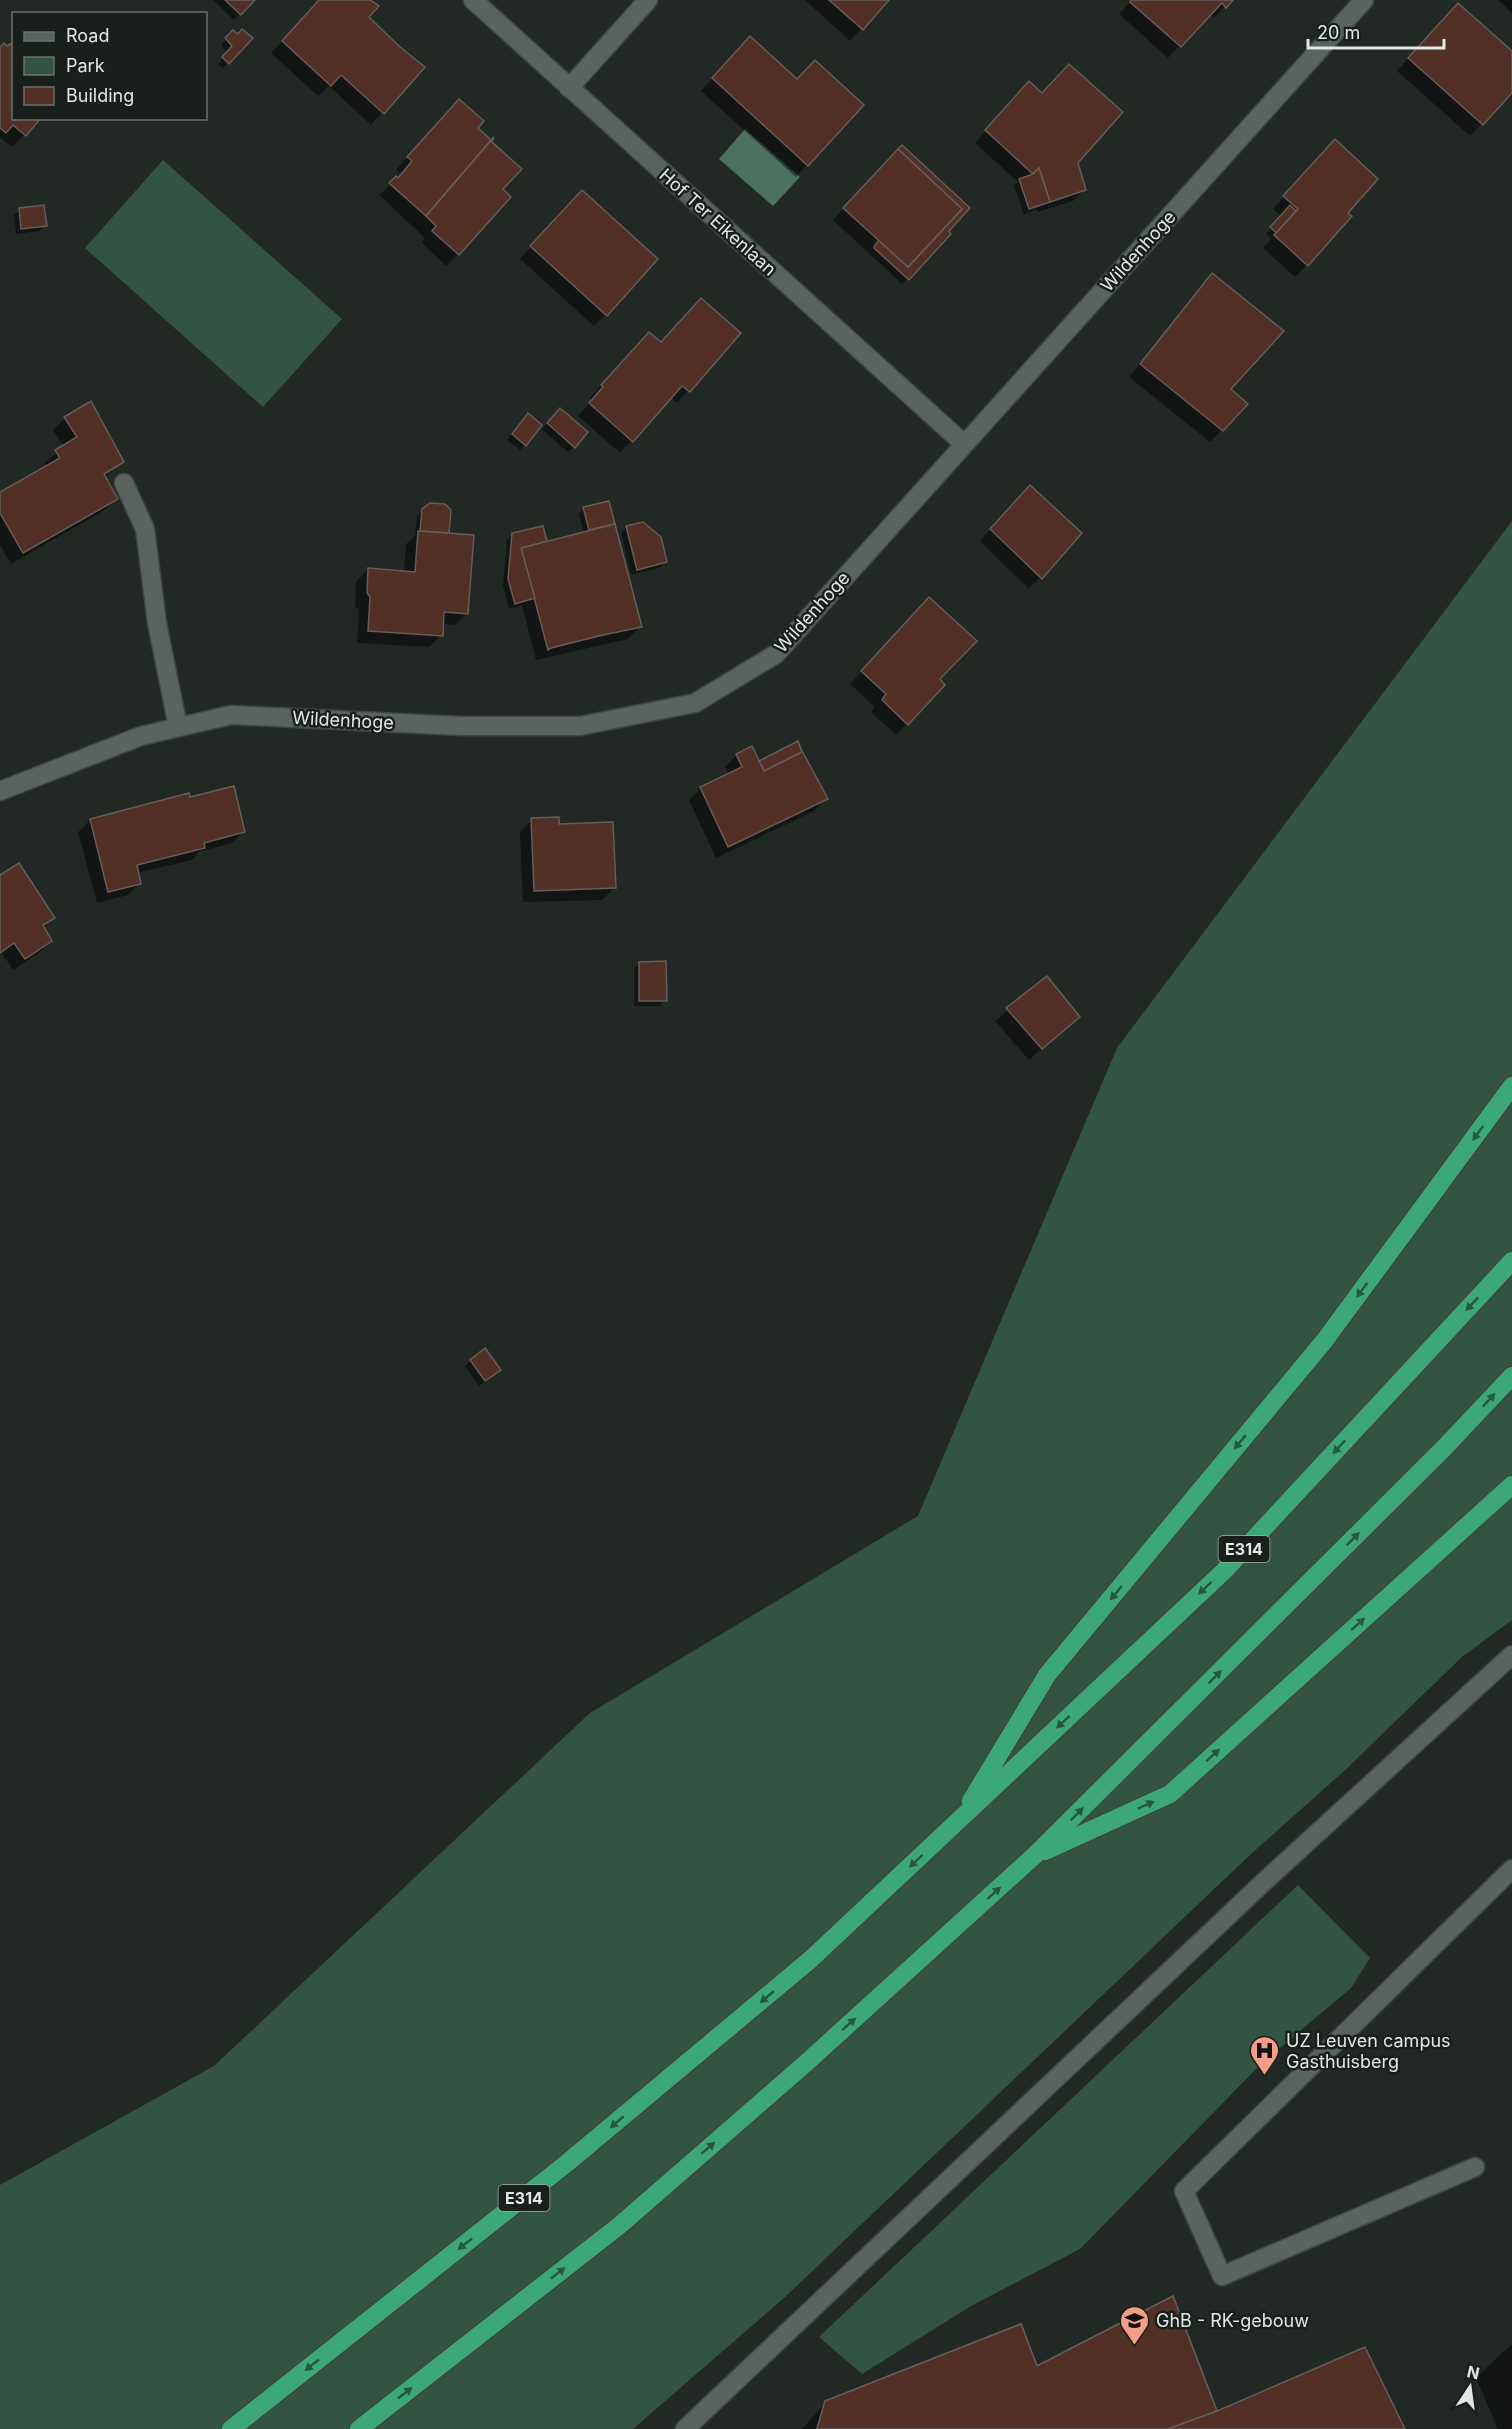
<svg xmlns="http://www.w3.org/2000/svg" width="1512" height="2429" font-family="Inter,sans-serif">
<rect width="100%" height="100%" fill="#222925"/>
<g fill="#345443">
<path d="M 163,160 L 342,319 L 263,407 L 85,248 Z"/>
<path d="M 1512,521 L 1512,1620 L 1462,1657 L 1343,1772 L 1252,1853 L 785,2297 L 633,2429 L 0,2429 L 0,2185 L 214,2066 L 590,1713 L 918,1516 L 1117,1048 Z"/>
<path d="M 1298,1885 L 1370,1958 L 1351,1988 L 1262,2063 L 1080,2249 L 971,2306 L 862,2374 L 819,2337 Z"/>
</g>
<path fill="#4c715e" d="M 745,129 L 800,177 L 773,206 L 719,159 Z"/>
<g fill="#0007">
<path d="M 213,0 L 253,0 L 234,20 Z"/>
<path d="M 320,0 L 368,0 L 367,17 L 423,67 L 371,125 L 329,86 L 318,96 L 271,53 Z"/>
<path d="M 805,0 L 887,0 L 850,41 Z"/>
<path d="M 1132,0 L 1231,0 L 1214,18 L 1209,14 L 1168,58 L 1119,14 Z"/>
<path d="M 1498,0 L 1512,0 L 1512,13 Z"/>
<path d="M 1447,16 L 1512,53 L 1512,91 L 1470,136 L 1397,71 Z"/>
<path d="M 233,32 L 237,36 L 228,63 L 223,68 L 218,64 L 228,52 L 221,45 Z"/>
<path d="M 0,49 L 14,118 L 39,118 L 13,147 L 0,138 Z"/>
<path d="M 738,50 L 797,81 L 807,165 L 796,177 L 701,91 Z"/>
<path d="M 1018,95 L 1076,162 L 1085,189 L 1073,201 L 1038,212 L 1037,209 L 1024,214 L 1014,186 L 1018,182 L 975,143 Z"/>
<path d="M 447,112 L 475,128 L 520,169 L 501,189 L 458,254 L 446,266 L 422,243 L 425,238 L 379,195 L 402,174 L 396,170 Z"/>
<path d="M 1323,153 L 1346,213 L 1307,265 L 1295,277 L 1263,248 L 1271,239 L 1266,234 L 1281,216 L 1273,209 Z"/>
<path d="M 886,163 L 949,234 L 902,284 L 833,220 Z"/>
<path d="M 570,203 L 606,315 L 594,326 L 520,259 Z"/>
<path d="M 20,210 L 45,225 L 40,231 L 16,234 L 14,215 Z"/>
<path d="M 1201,287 L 1229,389 L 1246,404 L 1210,442 L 1129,377 Z"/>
<path d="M 739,334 L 688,391 L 677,403 L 670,397 L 620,453 L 578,416 L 592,400 L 590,398 L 637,345 Z"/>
<path d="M 90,403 L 122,462 L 104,477 L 117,498 L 105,510 L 11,564 L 0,545 L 0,494 L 47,467 L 44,463 L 64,447 L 53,430 L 65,418 Z"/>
<path d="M 555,416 L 574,447 L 568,452 L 542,429 Z"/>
<path d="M 523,421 L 525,445 L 520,450 L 507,440 Z"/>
<path d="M 1018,499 L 1080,533 L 1029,589 L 980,541 Z"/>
<path d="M 608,503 L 640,627 L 628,639 L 536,660 L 522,605 L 509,609 L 503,586 L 507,540 L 512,534 L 545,541 L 542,544 L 584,533 L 579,514 L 584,508 Z"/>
<path d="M 423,510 L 450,510 L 447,535 L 467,613 L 455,625 L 442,624 L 441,635 L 429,647 L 357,643 L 359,610 L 355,606 L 356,581 L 368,569 L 404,572 L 406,544 L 415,536 L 417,516 Z"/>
<path d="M 626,527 L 665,562 L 659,568 L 631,575 L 621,533 Z"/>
<path d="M 917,611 L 938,679 L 907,724 L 896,735 L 871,712 L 875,707 L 850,684 Z"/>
<path d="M 737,755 L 759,763 L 826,799 L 814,811 L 716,858 L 689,800 L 701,788 L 729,775 L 725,767 Z"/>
<path d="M 189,799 L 244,831 L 232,843 L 199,852 L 192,860 L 137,873 L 140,883 L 128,895 L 97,903 L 78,832 L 90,820 Z"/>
<path d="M 532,820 L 557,826 L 614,888 L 602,900 L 523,902 L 520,832 Z"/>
<path d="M 0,877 L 53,918 L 43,928 L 51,941 L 39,953 L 13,970 L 2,953 L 0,955 Z"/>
<path d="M 640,963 L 665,1000 L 660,1006 L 634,1006 L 634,969 Z"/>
<path d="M 1047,978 L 1078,1017 L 1029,1060 L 995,1021 Z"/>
<path d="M 484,1350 L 499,1370 L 479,1386 L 465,1366 Z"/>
<path d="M 1512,2345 L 1512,2429 L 1498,2429 L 1476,2378 L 1507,2348 Z"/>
<path d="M 826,2402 L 1216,2413 L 1403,2429 L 802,2429 Z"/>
</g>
<g fill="#523026" stroke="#665d5a" stroke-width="1.5">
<path d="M 225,0 L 255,0 L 241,15 Z"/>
<path d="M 319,0 L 370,0 L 379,6 L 369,17 L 400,47 L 425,67 L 384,114 L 341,75 L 331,86 L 282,41 Z"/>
<path d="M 829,0 L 889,0 L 863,30 Z"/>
<path d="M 1131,0 L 1233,0 L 1226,8 L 1222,3 L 1181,47 L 1130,2 Z"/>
<path d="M 1458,3 L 1512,51 L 1512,93 L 1483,125 L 1408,58 Z"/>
<path d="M 242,29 L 253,38 L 229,64 L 222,57 L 232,46 L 225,38 L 233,30 L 238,34 Z"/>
<path d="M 750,36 L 797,79 L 815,60 L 864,105 L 808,166 L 712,78 Z"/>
<path d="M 14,42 L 14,118 L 41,118 L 26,136 L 13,125 L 6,133 L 0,128 L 0,47 L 4,43 L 7,46 Z"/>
<path d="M 1069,64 L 1123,112 L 1078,163 L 1086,190 L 1050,202 L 1039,168 L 1033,174 L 985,130 L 1029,81 L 1042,93 Z"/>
<path d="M 459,99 L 484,121 L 478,128 L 491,140 L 426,216 L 389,183 L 396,176 L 398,178 L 412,161 L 407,157 Z"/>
<path d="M 494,137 L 492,142 L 522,169 L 503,189 L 511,197 L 459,255 L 432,231 L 436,226 L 426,216 Z"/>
<path d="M 1335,139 L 1378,179 L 1348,213 L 1352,216 L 1308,266 L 1274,235 L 1298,209 L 1283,196 Z"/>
<path d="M 902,145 L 970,208 L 949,231 L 951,234 L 909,280 L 874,248 L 875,245 L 879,240 L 908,267 L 962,209 L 898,149 Z"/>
<path d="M 898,149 L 962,209 L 908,267 L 843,208 Z"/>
<path d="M 1039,168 L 1050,202 L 1029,209 L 1019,179 L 1033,174 Z"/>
<path d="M 582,190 L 658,259 L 607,316 L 530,246 Z"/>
<path d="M 44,205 L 47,226 L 21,229 L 19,208 Z"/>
<path d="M 1290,205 L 1296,211 L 1276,233 L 1270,227 Z"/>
<path d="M 1212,273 L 1284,331 L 1231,389 L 1248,404 L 1223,431 L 1140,364 Z"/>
<path d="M 701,298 L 741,333 L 690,392 L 682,386 L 633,442 L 589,403 L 603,387 L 601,385 L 649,332 L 661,342 Z"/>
<path d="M 91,401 L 124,462 L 104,474 L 118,499 L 23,553 L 0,513 L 0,492 L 60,458 L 55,450 L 77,437 L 64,417 Z"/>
<path d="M 560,408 L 588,432 L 575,448 L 547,423 Z"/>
<path d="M 528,413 L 542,425 L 526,446 L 512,434 Z"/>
<path d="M 1030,485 L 1082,533 L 1042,579 L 990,529 Z"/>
<path d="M 609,501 L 615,524 L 589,530 L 583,507 Z"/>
<path d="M 430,503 L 445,504 L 451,510 L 449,533 L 420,531 L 422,509 Z"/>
<path d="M 643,522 L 661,537 L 667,562 L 637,570 L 626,526 Z"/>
<path d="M 615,524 L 642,627 L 603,635 L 551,648 L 548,650 L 521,548 Z"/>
<path d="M 543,526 L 547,541 L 521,548 L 535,598 L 515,604 L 508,579 L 512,533 Z"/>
<path d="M 418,531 L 474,535 L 468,614 L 444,612 L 443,636 L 368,631 L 370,597 L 367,593 L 368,568 L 415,572 Z"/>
<path d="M 929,597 L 977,641 L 940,679 L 945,685 L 908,725 L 882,700 L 886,694 L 861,671 Z"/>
<path d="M 798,741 L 802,752 L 764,771 L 759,761 Z"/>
<path d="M 752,746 L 764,771 L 802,752 L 800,747 L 828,799 L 728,847 L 700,787 L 742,767 L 736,754 Z"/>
<path d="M 234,786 L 245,832 L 204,843 L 205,848 L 137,865 L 141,884 L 108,892 L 90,819 L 189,793 L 190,797 Z"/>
<path d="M 559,817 L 559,824 L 613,822 L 616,888 L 534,891 L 531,818 Z"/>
<path d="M 19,863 L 55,918 L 43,925 L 52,941 L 25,959 L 14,943 L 0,953 L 0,875 Z"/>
<path d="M 666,961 L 667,1001 L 639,1001 L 639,962 Z"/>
<path d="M 1047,976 L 1080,1017 L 1042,1049 L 1006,1008 Z"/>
<path d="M 485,1348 L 501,1370 L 485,1381 L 470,1360 Z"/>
<path d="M 1173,2296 L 1217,2411 L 1168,2429 L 817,2429 L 825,2401 L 1021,2324 L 1037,2366 Z"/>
<path d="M 1173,2296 L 1217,2411 L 1168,2429 L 817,2429 L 825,2401 L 1021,2324 L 1037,2366 Z"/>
<path d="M 1365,2347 L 1405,2429 L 1168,2429 L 1217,2411 Z"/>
</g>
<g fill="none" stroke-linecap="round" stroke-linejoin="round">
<defs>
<g id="service">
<path d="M 124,483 L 145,529 L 157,623 L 178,727"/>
<path d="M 1475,2167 L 1222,2276 L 1184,2191 L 1512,1869"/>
</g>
<g id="minor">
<path d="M 473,0 L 964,444"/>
<path d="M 569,88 L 648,0"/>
<path d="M 0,791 L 141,736 L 231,715 L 462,726 L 580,726 L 695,703 L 776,654 L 1364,0"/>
<path d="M 685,2429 L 1268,1878 L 1512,1655"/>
</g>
<g id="motorway">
<path d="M 971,1801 L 1047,1675 L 1325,1340 L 1512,1086"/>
<path d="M 1045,1851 L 1170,1794 L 1512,1485"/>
<path d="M 231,2429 L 567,2163 L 811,1959 L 1224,1571 L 1512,1261"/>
<path d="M 359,2429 L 620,2225 L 806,2063 L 1035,1855 L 1445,1447 L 1512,1376"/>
</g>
</defs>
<use href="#service" stroke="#3f4542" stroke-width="21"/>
<use href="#minor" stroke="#3f4542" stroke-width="21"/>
<use href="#motorway" stroke="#3f4542" stroke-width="21"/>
<use href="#service" stroke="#5a635e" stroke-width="18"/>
<use href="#minor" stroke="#5a635e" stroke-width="18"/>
<use href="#motorway" stroke="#3ca879" stroke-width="18"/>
</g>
<defs><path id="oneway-solid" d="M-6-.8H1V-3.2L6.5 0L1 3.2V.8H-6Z" transform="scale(1.5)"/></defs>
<g fill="#275641">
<use href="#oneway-solid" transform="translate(1478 1133) rotate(126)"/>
<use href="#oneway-solid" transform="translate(1362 1290) rotate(126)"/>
<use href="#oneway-solid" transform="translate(1472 1304) rotate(133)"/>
<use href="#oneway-solid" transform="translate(1489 1400) rotate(-47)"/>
<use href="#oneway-solid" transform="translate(1240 1442) rotate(130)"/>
<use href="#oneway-solid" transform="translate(1339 1447) rotate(133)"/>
<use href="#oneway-solid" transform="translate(1353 1539) rotate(-45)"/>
<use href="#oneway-solid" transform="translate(1205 1588) rotate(137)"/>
<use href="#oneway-solid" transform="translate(1116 1593) rotate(130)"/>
<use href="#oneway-solid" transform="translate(1358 1624) rotate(-42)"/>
<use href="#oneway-solid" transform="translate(1215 1677) rotate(-45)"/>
<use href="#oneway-solid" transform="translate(1063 1722) rotate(137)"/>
<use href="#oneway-solid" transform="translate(1213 1755) rotate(-42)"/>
<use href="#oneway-solid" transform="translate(1146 1805) rotate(-24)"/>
<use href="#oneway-solid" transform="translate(1077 1814) rotate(-45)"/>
<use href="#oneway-solid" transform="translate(916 1861) rotate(137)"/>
<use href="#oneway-solid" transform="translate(994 1893) rotate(-42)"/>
<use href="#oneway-solid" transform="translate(767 1997) rotate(140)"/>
<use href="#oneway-solid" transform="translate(849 2024) rotate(-42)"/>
<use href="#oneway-solid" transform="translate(617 2122) rotate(140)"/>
<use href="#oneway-solid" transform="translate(708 2148) rotate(-41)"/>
<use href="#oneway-solid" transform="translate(465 2244) rotate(142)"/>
<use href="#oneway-solid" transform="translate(558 2273) rotate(-38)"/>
<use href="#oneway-solid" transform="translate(312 2365) rotate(142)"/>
<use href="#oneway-solid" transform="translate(405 2393) rotate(-38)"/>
</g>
<defs>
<symbol id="hospital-pin" viewBox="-11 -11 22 30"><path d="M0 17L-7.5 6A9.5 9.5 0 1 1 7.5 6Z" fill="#f49e87" stroke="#19201c"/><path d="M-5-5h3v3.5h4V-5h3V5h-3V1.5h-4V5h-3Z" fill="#111"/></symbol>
<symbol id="university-pin" viewBox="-11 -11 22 30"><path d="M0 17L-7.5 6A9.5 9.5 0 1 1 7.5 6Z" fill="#f49e87" stroke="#19201c"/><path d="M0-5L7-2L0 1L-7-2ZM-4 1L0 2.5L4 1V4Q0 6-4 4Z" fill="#111"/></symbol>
</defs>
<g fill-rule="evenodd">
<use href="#hospital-pin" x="1248" y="2034" width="33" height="45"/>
<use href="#university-pin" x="1118" y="2304" width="33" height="45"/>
</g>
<g text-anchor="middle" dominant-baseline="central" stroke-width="5" stroke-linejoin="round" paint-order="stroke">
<g fill="#19201c" stroke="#a6aca9" stroke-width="1.5">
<rect x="1218.5" y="1536" width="51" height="26" rx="4.5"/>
<rect x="498.5" y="2185" width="51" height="26" rx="4.5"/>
</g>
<g font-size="16" font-weight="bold" fill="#e3e8e6">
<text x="1244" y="1549">E314</text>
<text x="524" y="2198">E314</text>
</g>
<g font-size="18" fill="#e3e8e6" stroke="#19201c">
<text transform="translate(718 222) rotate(42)">Hof Ter Eikenlaan</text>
<text transform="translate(1138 251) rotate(-48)">Wildenhoge</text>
<text transform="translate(812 612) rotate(-48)">Wildenhoge</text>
<text transform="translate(343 720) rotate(3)">Wildenhoge</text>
</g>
<g font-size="18" fill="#e3e8e6" stroke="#19201c" text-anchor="start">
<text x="1286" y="2040">UZ Leuven campus<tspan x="1286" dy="21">Gasthuisberg</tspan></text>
<text x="1156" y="2320">GhB - RK-gebouw</text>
</g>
</g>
<rect x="12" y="12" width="195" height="108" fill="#19201c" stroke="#6a706d" stroke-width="1.5"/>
<rect x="24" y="32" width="30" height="9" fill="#5a635e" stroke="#6a706d" stroke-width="1.5"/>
<text x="66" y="42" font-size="18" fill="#e3e8e6">Road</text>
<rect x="24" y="57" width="30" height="18" fill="#345443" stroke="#6a706d" stroke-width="1.5"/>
<text x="66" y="72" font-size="18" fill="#e3e8e6">Park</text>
<rect x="24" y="87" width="30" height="18" fill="#523026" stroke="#6a706d" stroke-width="1.5"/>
<text x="66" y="102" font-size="18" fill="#e3e8e6">Building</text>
<g transform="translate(1470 2387) rotate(13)" stroke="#19201c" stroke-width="4.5" paint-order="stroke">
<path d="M0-4.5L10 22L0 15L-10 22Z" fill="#e3e8e6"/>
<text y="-9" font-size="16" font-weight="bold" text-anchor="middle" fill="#e3e8e6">N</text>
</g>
<path d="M1308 39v9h136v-9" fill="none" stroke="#e3e8e6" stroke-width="3"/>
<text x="1317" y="39" font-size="18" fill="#e3e8e6" stroke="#19201c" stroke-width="4.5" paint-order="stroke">20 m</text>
</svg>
